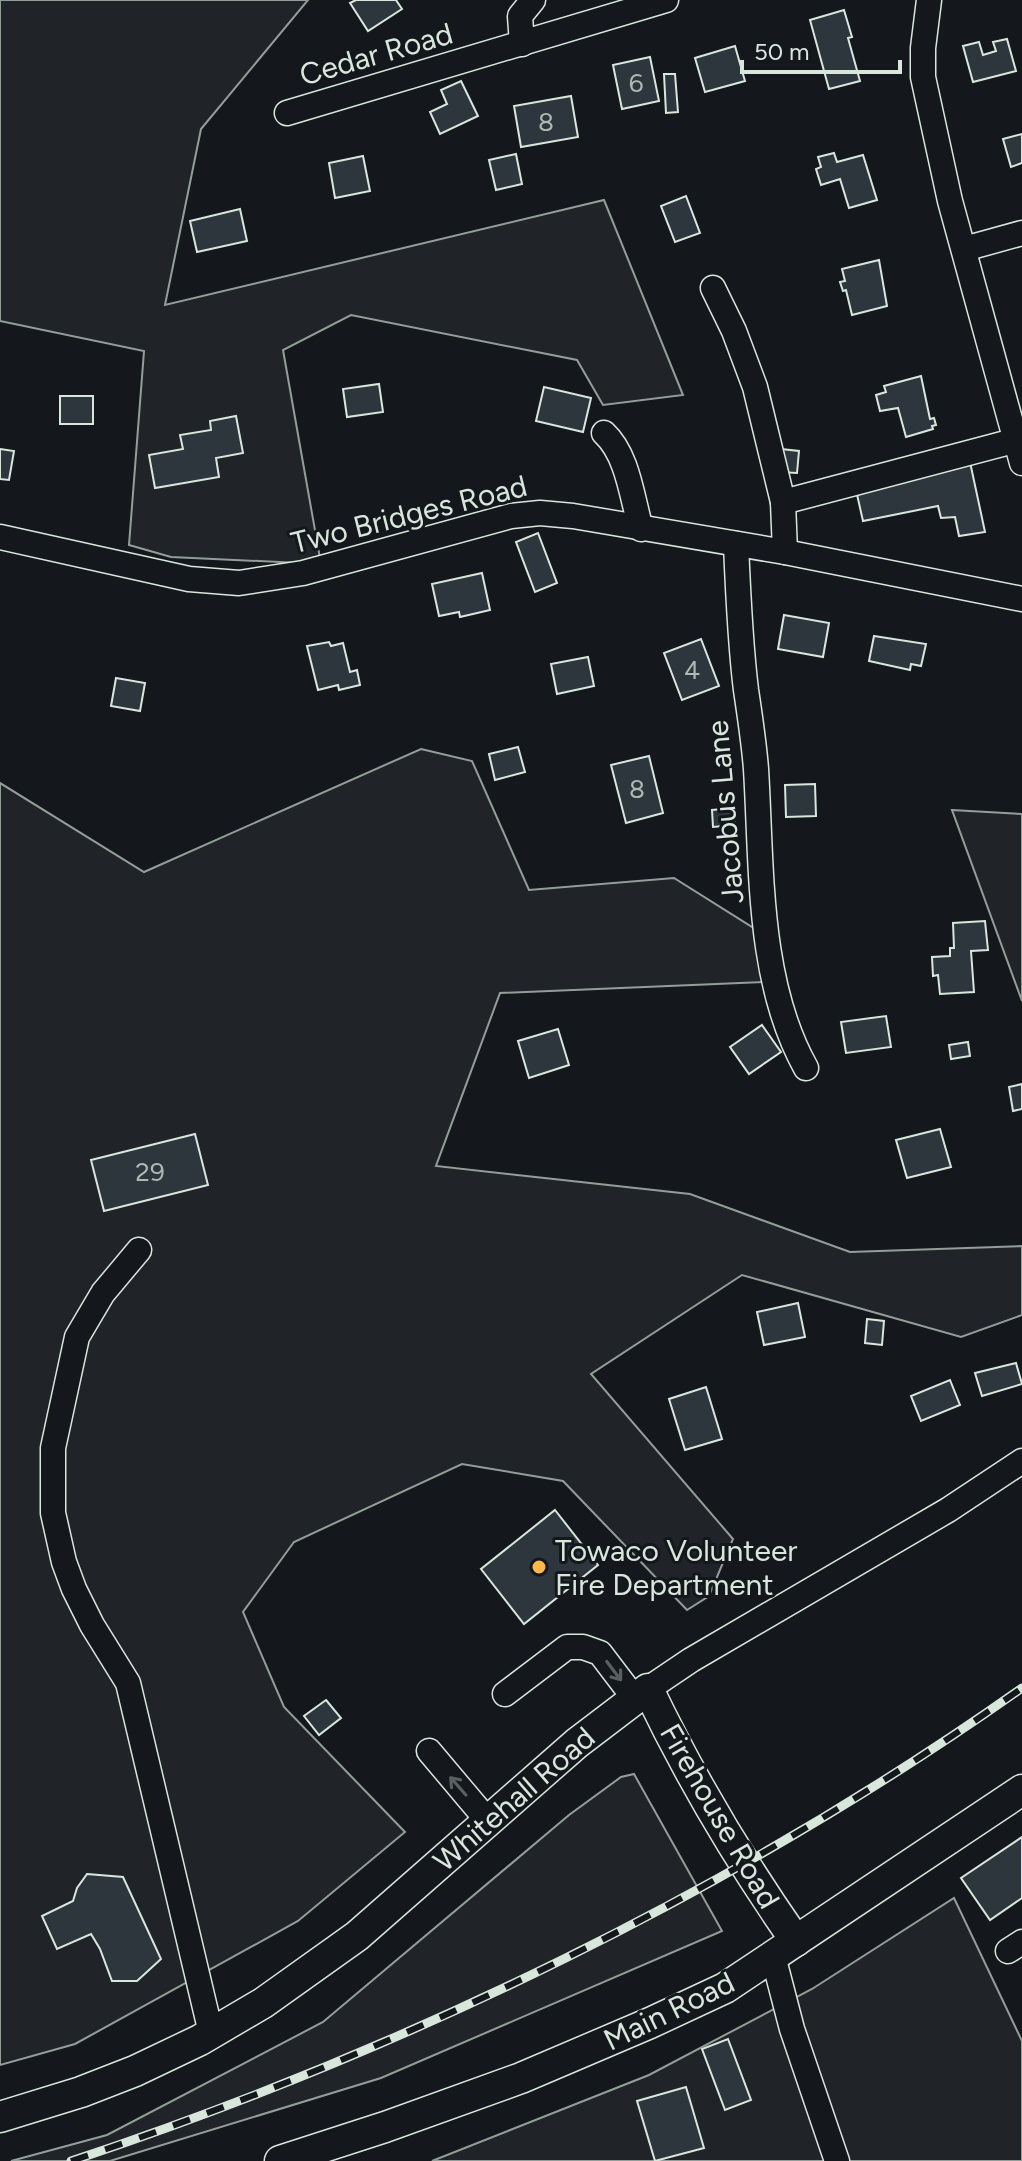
<svg xmlns="http://www.w3.org/2000/svg" width="1022" height="2161" font-family="Figtree,sans-serif">
<rect width="100%" height="100%" fill="#14181c"/>
<g fill="#202428" stroke="#939e99" stroke-width="2">
<path d="M 0,0 L 308,0 L 201,129 L 165,305 L 604,200 L 683,395 L 603,405 L 577,360 L 351,315 L 283,350 L 321,564 L 171,557 L 129,545 L 144,351 L 0,321 Z"/>
<path d="M 421,749 L 472,761 L 529,890 L 674,878 L 755,929 L 767,982 L 500,993 L 436,1166 L 690,1194 L 850,1252 L 1022,1246 L 1022,1315 L 961,1337 L 742,1275 L 591,1374 L 733,1539 L 709,1596 L 687,1610 L 563,1481 L 462,1464 L 294,1542 L 243,1612 L 284,1707 L 405,1832 L 298,1921 L 75,2044 L 0,2065 L 0,783 L 144,872 Z"/>
<path d="M 952,810 L 1022,814 L 1022,1001 Z"/>
<path d="M 634,1774 L 722,1931 L 381,2078 L 110,2161 L 11,2161 L 107,2135 L 323,2022 L 569,1815 L 621,1777 Z"/>
<path d="M 954,1898 L 1022,2041 L 1022,2161 L 432,2161 L 649,2075 L 812,1989 Z"/>
</g>
<g fill="#2c363c" stroke="#d8e6dc" stroke-width="2">
<path d="M 356,0 L 396,0 L 402,9 L 368,31 L 350,3 Z"/>
<path d="M 844,10 L 852,37 L 848,38 L 860,81 L 829,89 L 810,20 Z"/>
<path d="M 1007,39 L 1016,71 L 973,82 L 963,46 L 979,42 L 983,55 L 996,51 L 993,42 Z"/>
<path d="M 735,46 L 745,81 L 705,92 L 695,58 Z"/>
<path d="M 650,57 L 659,101 L 622,109 L 613,65 Z"/>
<path d="M 664,74 L 675,74 L 678,112 L 666,113 Z"/>
<path d="M 461,81 L 478,116 L 440,134 L 430,112 L 447,104 L 441,90 Z"/>
<path d="M 571,96 L 578,137 L 521,147 L 514,106 Z"/>
<path d="M 1022,134 L 1022,163 L 1011,167 L 1003,139 Z"/>
<path d="M 834,153 L 837,162 L 863,155 L 877,200 L 849,208 L 840,179 L 821,185 L 816,169 L 821,167 L 818,157 Z"/>
<path d="M 516,154 L 522,184 L 496,190 L 489,160 Z"/>
<path d="M 363,156 L 370,191 L 335,198 L 329,163 Z"/>
<path d="M 686,196 L 700,233 L 675,242 L 661,206 Z"/>
<path d="M 240,209 L 247,241 L 197,252 L 190,221 Z"/>
<path d="M 879,260 L 887,306 L 852,315 L 846,290 L 843,291 L 840,282 L 845,281 L 842,269 Z"/>
<path d="M 921,376 L 930,419 L 934,418 L 936,425 L 932,426 L 933,429 L 906,437 L 898,408 L 880,411 L 876,395 L 886,392 L 884,386 Z"/>
<path d="M 379,384 L 383,412 L 347,417 L 343,389 Z"/>
<path d="M 544,387 L 591,398 L 583,432 L 536,421 Z"/>
<rect x="60" y="396" width="33" height="28"/>
<path d="M 236,416 L 243,453 L 216,458 L 219,477 L 155,488 L 149,455 L 183,449 L 180,435 L 211,430 L 210,421 Z"/>
<path d="M 0,449 L 14,451 L 9,480 L 0,479 Z"/>
<path d="M 781,449 L 799,451 L 797,473 L 779,472 Z"/>
<path d="M 970,462 L 985,532 L 959,536 L 955,517 L 941,518 L 938,506 L 863,521 L 856,490 Z"/>
<path d="M 538,533 L 557,583 L 535,592 L 516,542 Z"/>
<path d="M 482,573 L 490,610 L 460,617 L 459,612 L 439,616 L 432,584 Z"/>
<path d="M 784,615 L 829,623 L 823,657 L 778,649 Z"/>
<path d="M 874,636 L 926,644 L 921,666 L 911,664 L 910,670 L 869,661 Z"/>
<path d="M 701,639 L 719,686 L 682,700 L 664,653 Z"/>
<path d="M 329,642 L 331,646 L 343,643 L 350,672 L 357,670 L 360,685 L 339,690 L 338,685 L 318,690 L 307,646 Z"/>
<path d="M 588,657 L 594,686 L 557,694 L 551,664 Z"/>
<path d="M 116,678 L 145,683 L 140,711 L 111,706 Z"/>
<path d="M 518,747 L 525,772 L 495,780 L 489,754 Z"/>
<path d="M 649,756 L 663,813 L 626,823 L 611,765 Z"/>
<path d="M 815,784 L 816,816 L 786,817 L 785,785 Z"/>
<path d="M 734,808 L 735,825 L 713,827 L 712,810 Z"/>
<path d="M 985,921 L 988,950 L 971,951 L 974,992 L 940,994 L 938,975 L 933,976 L 932,957 L 950,956 L 950,948 L 954,948 L 953,923 Z"/>
<path d="M 886,1016 L 891,1047 L 846,1053 L 841,1022 Z"/>
<path d="M 762,1025 L 781,1052 L 749,1074 L 730,1047 Z"/>
<path d="M 558,1029 L 569,1065 L 529,1078 L 518,1041 Z"/>
<path d="M 968,1042 L 970,1056 L 951,1059 L 949,1045 Z"/>
<path d="M 1022,1084 L 1022,1109 L 1013,1111 L 1009,1087 Z"/>
<path d="M 940,1129 L 951,1167 L 907,1178 L 896,1140 Z"/>
<path d="M 195,1134 L 208,1185 L 104,1211 L 91,1160 Z"/>
<path d="M 798,1303 L 805,1337 L 764,1345 L 757,1312 Z"/>
<path d="M 867,1319 L 884,1321 L 882,1345 L 865,1343 Z"/>
<path d="M 1016,1363 L 1022,1384 L 982,1396 L 975,1373 Z"/>
<path d="M 950,1380 L 960,1405 L 921,1421 L 911,1396 Z"/>
<path d="M 706,1387 L 722,1439 L 685,1450 L 669,1399 Z"/>
<path d="M 555,1510 L 598,1565 L 524,1624 L 481,1569 Z"/>
<path d="M 326,1700 L 341,1718 L 319,1735 L 304,1716 Z"/>
<path d="M 1022,1837 L 1022,1898 L 990,1920 L 961,1878 Z"/>
<path d="M 87,1874 L 123,1877 L 161,1959 L 137,1981 L 112,1981 L 100,1949 L 91,1934 L 57,1949 L 42,1916 L 73,1901 L 77,1888 Z"/>
<path d="M 728,2039 L 751,2100 L 725,2110 L 702,2049 Z"/>
<path d="M 686,2087 L 704,2148 L 655,2161 L 637,2101 Z"/>
</g>
<g fill="none" stroke-linecap="round" stroke-linejoin="round">
<defs>
<g id="minor">
<path d="M 929,0 L 923,48 L 923,77 L 950,201 L 1022,463"/>
<path d="M 522,44 L 520,16 L 533,0"/>
<path d="M 287,113 L 666,0"/>
<path d="M 964,249 L 1022,233"/>
<path d="M 713,288 L 734,331 L 755,387 L 783,502 L 785,552"/>
<path d="M 604,433 C 628,455 632,498 641,529"/>
<path d="M 783,502 L 1017,440"/>
<path d="M 0,537 L 189,579 L 239,583 L 303,573 L 511,516 L 540,513 L 573,516 L 785,552 L 1022,599"/>
<path d="M 736,544 C 738,593 740,642 746,690 C 750,717 754,743 756,769 C 762,866 757,981 806,1068"/>
<path d="M 139,1250 L 103,1293 L 77,1337 L 53,1448 L 53,1513 L 64,1562 L 74,1589 L 92,1625 L 128,1683 L 211,2033"/>
<path d="M 648,1689 L 691,1660 L 948,1510 L 1022,1461"/>
<path d="M 505,1694 L 567,1647 L 583,1647 L 600,1653 L 635,1699"/>
<path d="M 429,1751 L 488,1821"/>
<path d="M 1008,1951 L 1022,1942"/>
<path d="M 773,1956 L 792,2029 L 837,2161"/>
</g>
<g id="major">
<path d="M 0,2117 L 81,2092 L 135,2071 L 200,2040 L 263,2003 L 357,1936 L 577,1743 L 648,1689 C 690,1777 740,1861 796,1941"/>
<path d="M 280,2161 L 385,2127 L 521,2078 L 650,2023 L 725,1988 L 1022,1790"/>
</g>
</defs>
<use href="#minor" stroke="#d8e6dc" stroke-width="27"/>
<use href="#major" stroke="#d8e6dc" stroke-width="33"/>
<use href="#minor" stroke="#14181c" stroke-width="24"/>
<use href="#major" stroke="#14181c" stroke-width="30"/>
<defs>
<path id="rail" d="M 71,2161 C 403,2051 736,1890 1022,1688"/>
</defs>
<use href="#rail" stroke="#d8e6dc" stroke-width="9"/>
<use href="#rail" stroke="#14181c" stroke-width="6" stroke-dasharray="18" stroke-linecap="butt"/>
</g>
<defs><path id="oneway-shaft" d="M-6 0H5M1.5-3L5.5 0L1.5 3" fill="none" stroke-width="1.6" stroke-linecap="round" stroke-linejoin="round" transform="scale(2)"/></defs>
<g stroke="#59605f">
<use href="#oneway-shaft" transform="translate(614 1671) rotate(53)"/>
<use href="#oneway-shaft" transform="translate(458 1786) rotate(-131)"/>
</g>
<circle fill="#ffb74d" stroke="#14181c" stroke-width="3" cx="539" cy="1567" r="8"/>
<g text-anchor="middle" dominant-baseline="central" stroke-width="6" stroke-linejoin="round" paint-order="stroke">
<g font-size="26" fill="#adbab4">
<text x="636" y="83">6</text>
<text x="546" y="122">8</text>
<text x="692" y="670">4</text>
<text x="637" y="789">8</text>
<text x="150" y="1172">29</text>
</g>
<g font-size="30" fill="#d8e6dc" stroke="#14181c">
<text transform="translate(376 54) rotate(-16)">Cedar Road</text>
<text transform="translate(409 514) rotate(-14)">Two Bridges Road</text>
<text transform="translate(725 812) rotate(-95)">Jacobus Lane</text>
<text transform="translate(514 1799) rotate(-41)">Whitehall Road</text>
<text transform="translate(720 1816) rotate(60)">Firehouse Road</text>
<text transform="translate(669 2011) rotate(-26)">Main Road</text>
</g>
<g font-size="30" fill="#d8e6dc" stroke="#14181c" text-anchor="start">
<text x="555" y="1550">Towaco Volunteer<tspan x="555" dy="34">Fire Department</tspan></text>
</g>
</g>
<path d="M742 60v12h158v-12" fill="none" stroke="#d8e6dc" stroke-width="4"/>
<text x="754" y="60" font-size="24" fill="#d8e6dc" stroke="#14181c" stroke-width="6" paint-order="stroke">50 m</text>
</svg>
